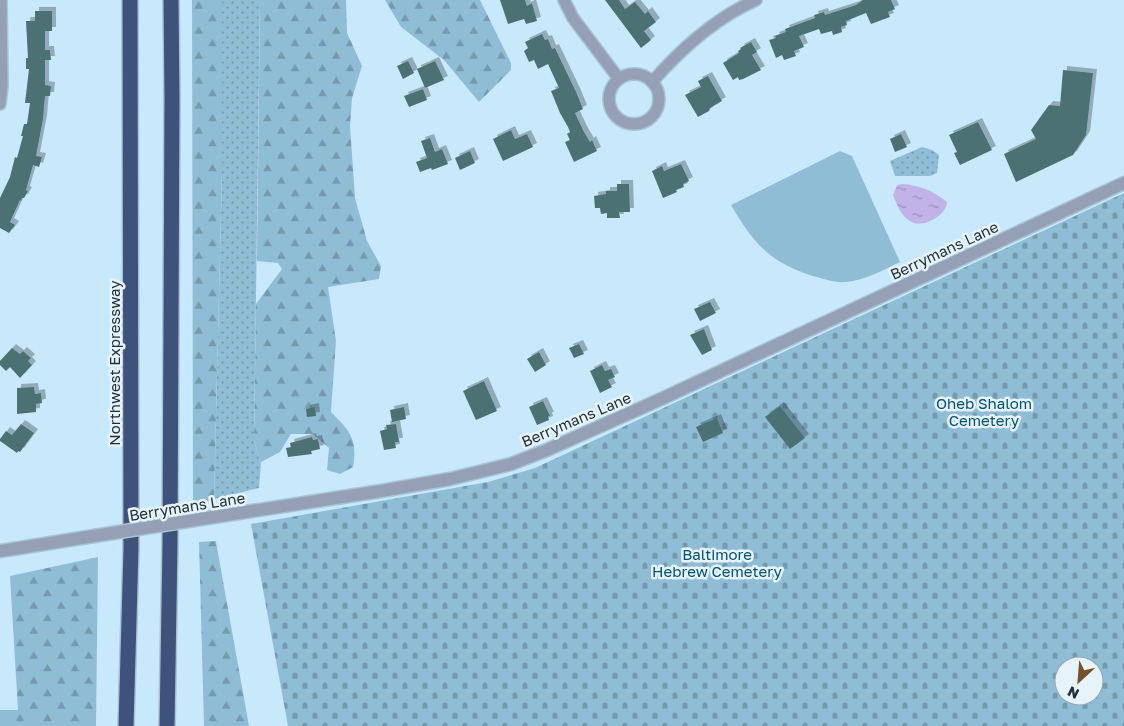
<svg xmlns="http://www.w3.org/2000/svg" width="1124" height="726" font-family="'Golos Text',sans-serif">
<defs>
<pattern id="grass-dots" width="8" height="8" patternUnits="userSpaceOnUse" patternTransform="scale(1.25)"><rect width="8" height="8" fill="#90bdd6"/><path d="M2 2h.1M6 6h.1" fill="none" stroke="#759aae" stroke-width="1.8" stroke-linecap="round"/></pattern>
<pattern id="forest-firs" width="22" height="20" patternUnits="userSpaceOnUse" patternTransform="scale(1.25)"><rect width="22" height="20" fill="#90bdd6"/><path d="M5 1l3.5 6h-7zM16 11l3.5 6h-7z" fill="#759aae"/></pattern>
<pattern id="cemetery-stones" width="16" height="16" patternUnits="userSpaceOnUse" patternTransform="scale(1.25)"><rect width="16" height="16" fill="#90bdd6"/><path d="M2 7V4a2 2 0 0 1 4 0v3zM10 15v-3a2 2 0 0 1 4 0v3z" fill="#759aae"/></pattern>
<pattern id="water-ripples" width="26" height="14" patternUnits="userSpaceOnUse" patternTransform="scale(1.25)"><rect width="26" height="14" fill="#c1b2e7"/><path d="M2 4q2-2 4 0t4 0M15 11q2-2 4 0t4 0" fill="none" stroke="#9c91bc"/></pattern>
<filter id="shadow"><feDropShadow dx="4" dy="-4" stdDeviation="0" flood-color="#0004"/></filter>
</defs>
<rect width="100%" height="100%" fill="#c8e9fc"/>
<g fill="url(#grass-dots)">
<path d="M 222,0 L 260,0 L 254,441 L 261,462 L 259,488 L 214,499 L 222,173 Z"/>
<path d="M 922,147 L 932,150 L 939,155 L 937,173 L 930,176 L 895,176 L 890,161 Z"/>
</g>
<g fill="url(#forest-firs)">
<path d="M 192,0 L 222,0 L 222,173 L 214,499 L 193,507 Z"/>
<path d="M 260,0 L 346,0 L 347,33 L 362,66 L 352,98 L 350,126 L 355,198 L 367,241 L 381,266 L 379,279 L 328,287 L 336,341 L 331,412 C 350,431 358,439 353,467 L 340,474 L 327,470 L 329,448 L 313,434 L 291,434 L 280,452 L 261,462 L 254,441 L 256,304 L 282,269 L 278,263 L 257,261 Z"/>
<path d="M 385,0 L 480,0 L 511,63 L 511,70 L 479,102 L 444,60 L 401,27 Z"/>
<path d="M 216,541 L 216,542 L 249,726 L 204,726 L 199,542 Z"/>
<path d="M 98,557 L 96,726 L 0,726 L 0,710 L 18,710 L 10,576 Z"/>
</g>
<path fill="url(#cemetery-stones)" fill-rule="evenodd" d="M 1124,193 L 1124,726 L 288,726 L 251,524 L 488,482 L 535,468 ZM 1064,666 L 1094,666 L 1094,696 L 1064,696 Z"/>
<path fill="#90bdd6" d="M 840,151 L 852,156 L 900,262 C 884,270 865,280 846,282 C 835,283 824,279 813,276 C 769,262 754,244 731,205 Z"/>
<path fill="url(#water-ripples)" d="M 903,184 C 921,186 932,190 947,202 C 947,214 926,227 914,223 C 902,219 897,205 893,195 L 897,185 Z"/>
<g fill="#4b7173" filter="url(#shadow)">
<path d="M 500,0 L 525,0 L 527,6 L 532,3 L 537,21 L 526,24 L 524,19 L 508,24 Z"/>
<path d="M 605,0 L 619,0 L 625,9 L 635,2 L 645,14 L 648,11 L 656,22 L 644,31 L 651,40 L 641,48 Z"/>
<path d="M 863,0 L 891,0 L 895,9 L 888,12 L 890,17 L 871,24 L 866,13 L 846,21 L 847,25 L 841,27 L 842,32 L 833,35 L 832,31 L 821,34 L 819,29 L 799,36 L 804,47 L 794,51 L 796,56 L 784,60 L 782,55 L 776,58 L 769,40 L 776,38 L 775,36 L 786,32 L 785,29 L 815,18 L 814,15 L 824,12 L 825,15 L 856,5 Z"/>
<path d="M 35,11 L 52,11 L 52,31 L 45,31 L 45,50 L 50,50 L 51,60 L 45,60 L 45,85 L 51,86 L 50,96 L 45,96 L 43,119 L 36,156 L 42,157 L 39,167 L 33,165 L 26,190 L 28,191 L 24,198 L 22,198 L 21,201 L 20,200 L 10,222 L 15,225 L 9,233 L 0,228 L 0,198 L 10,177 L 15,157 L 17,158 L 23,136 L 21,136 L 24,124 L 27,124 L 30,103 L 25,103 L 29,69 L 26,69 L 26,58 L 28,58 L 26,21 L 35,21 Z"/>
<path d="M 542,34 L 545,40 L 548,39 L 552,49 L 555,48 L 577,94 L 583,109 L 575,113 L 584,132 L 590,142 L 592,140 L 597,151 L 574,162 L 565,142 L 570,140 L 567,134 L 570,132 L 568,127 L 560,113 L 551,91 L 559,88 L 548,64 L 538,69 L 534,60 L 529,62 L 524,51 L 528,48 L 525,42 Z"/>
<path d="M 751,42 L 757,52 L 752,55 L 761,70 L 743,79 L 739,80 L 738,77 L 733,80 L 723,63 L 739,53 L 738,51 L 741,49 L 740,48 Z"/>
<path d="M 408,61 L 414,73 L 403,79 L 397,66 Z"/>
<path d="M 435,61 L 444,80 L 425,88 L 417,69 Z"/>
<path d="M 1063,70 L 1093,73 L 1086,135 L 1073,155 L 1016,182 L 1004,154 L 1036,139 L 1031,130 L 1049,105 L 1060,106 Z"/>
<path d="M 708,76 L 722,101 L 710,108 L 709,111 L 698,117 L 685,95 L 701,87 L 698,81 Z"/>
<path d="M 423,89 L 427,100 L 409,107 L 404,96 Z"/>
<path d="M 978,122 L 992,150 L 960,165 L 954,153 L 957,152 L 949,135 Z"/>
<path d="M 511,130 L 515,139 L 527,134 L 533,147 L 503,161 L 493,139 Z"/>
<path d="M 901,134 L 907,147 L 895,152 L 890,139 Z"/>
<path d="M 430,138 L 435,152 L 442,149 L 448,164 L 432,170 L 431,168 L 420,172 L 416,162 L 427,158 L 421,141 Z"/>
<path d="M 470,151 L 475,163 L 460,170 L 455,158 Z"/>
<path d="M 681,164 L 689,181 L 683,184 L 684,187 L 676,190 L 677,192 L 663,198 L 652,171 L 662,166 L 664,171 Z"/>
<path d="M 617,184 L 629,184 L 630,212 L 619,212 L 620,218 L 607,218 L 607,213 L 601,214 L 600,208 L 595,208 L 594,196 L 606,194 L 606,191 L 617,191 Z"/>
<path d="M 710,302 L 716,313 L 700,321 L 694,309 Z"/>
<path d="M 704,329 L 712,350 L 702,355 L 690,335 Z"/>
<path d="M 579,344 L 584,354 L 574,358 L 569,348 Z"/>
<path d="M 12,348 L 20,354 L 23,351 L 31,358 L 28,361 L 32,365 L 20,378 L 10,367 L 6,371 L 0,365 L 0,361 Z"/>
<path d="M 539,352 L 546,365 L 535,372 L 527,359 Z"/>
<path d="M 602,365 L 605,371 L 611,369 L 615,377 L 608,380 L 612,387 L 600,393 L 590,371 Z"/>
<path d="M 484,381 L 497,411 L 476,420 L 463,391 Z"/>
<path d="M 34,387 L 35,394 L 41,393 L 42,403 L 36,404 L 36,412 L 17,414 L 17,388 Z"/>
<path d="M 543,401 L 550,416 L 548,416 L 549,420 L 537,425 L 529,407 Z"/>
<path d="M 780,406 L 805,438 L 790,449 L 765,417 Z"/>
<path d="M 315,407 L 316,416 L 307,417 L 306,409 Z"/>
<path d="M 404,407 L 406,419 L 392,422 L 390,410 Z"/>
<path d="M 717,418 L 723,433 L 703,442 L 696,427 Z"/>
<path d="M 21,424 L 34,433 L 20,452 L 18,451 L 17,453 L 0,441 L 0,439 L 6,431 L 12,435 Z"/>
<path d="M 396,424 L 399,442 L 395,442 L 396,448 L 384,450 L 380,431 L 387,429 L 386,425 Z"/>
<path d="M 312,437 L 313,440 L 318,439 L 320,449 L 311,451 L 312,454 L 288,457 L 286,448 L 291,447 L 290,443 Z"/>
</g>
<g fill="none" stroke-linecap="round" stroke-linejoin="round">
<defs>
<g id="minor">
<path d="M 564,0 L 573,18 L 619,79"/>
<circle cx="634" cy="99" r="25"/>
<path d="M 652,82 C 681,49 715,18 756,0"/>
<path d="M 0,104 L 2,86 L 1,0"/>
</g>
<g id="tertiary">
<path d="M 201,519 L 381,491 L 450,479 L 511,464 L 547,450 L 659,400 L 1124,183"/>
<path d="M 0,551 L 94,536"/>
</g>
<g id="motorway">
<path d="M 126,726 L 131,549 L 130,0"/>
<path d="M 167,726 L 170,544 L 172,98 L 171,0"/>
</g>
</defs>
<use href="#minor" stroke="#a7c4d4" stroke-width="14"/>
<use href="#tertiary" stroke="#a7c4d4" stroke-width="15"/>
<use href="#motorway" stroke="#a7c4d4" stroke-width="18"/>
<use href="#minor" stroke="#959fb5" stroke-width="11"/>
<use href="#tertiary" stroke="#959fb5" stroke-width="12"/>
<use href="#motorway" stroke="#3e527c" stroke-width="15"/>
<defs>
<path id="tertiary-bridge" d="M 94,536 L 201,519"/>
</defs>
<use href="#tertiary-bridge" stroke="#a7c4d4" stroke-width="15" stroke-linecap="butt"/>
<use href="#tertiary-bridge" stroke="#959fb5" stroke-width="12"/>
</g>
<g text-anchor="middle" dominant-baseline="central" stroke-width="5" stroke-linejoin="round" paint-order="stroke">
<g font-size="15" fill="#222f36" stroke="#e6f3fb">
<text transform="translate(944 250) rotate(-25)">Berrymans Lane</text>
<text transform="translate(114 363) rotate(-90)">Northwest Expressway</text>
<text transform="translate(576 419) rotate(-23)">Berrymans Lane</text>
<text transform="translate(187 506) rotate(-9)">Berrymans Lane</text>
</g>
<g font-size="15" fill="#00506e" stroke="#e6f3fb">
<text x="984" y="403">Oheb Shalom<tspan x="984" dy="17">Cemetery</tspan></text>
<text x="717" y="554">Baltimore<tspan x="717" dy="17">Hebrew Cemetery</tspan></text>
</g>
</g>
<g transform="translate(1079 681) rotate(206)"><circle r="24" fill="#e6f3fb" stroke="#98a5ac"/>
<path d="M0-4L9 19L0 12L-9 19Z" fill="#76532c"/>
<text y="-8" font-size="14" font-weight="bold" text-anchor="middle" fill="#222f36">N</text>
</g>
</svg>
